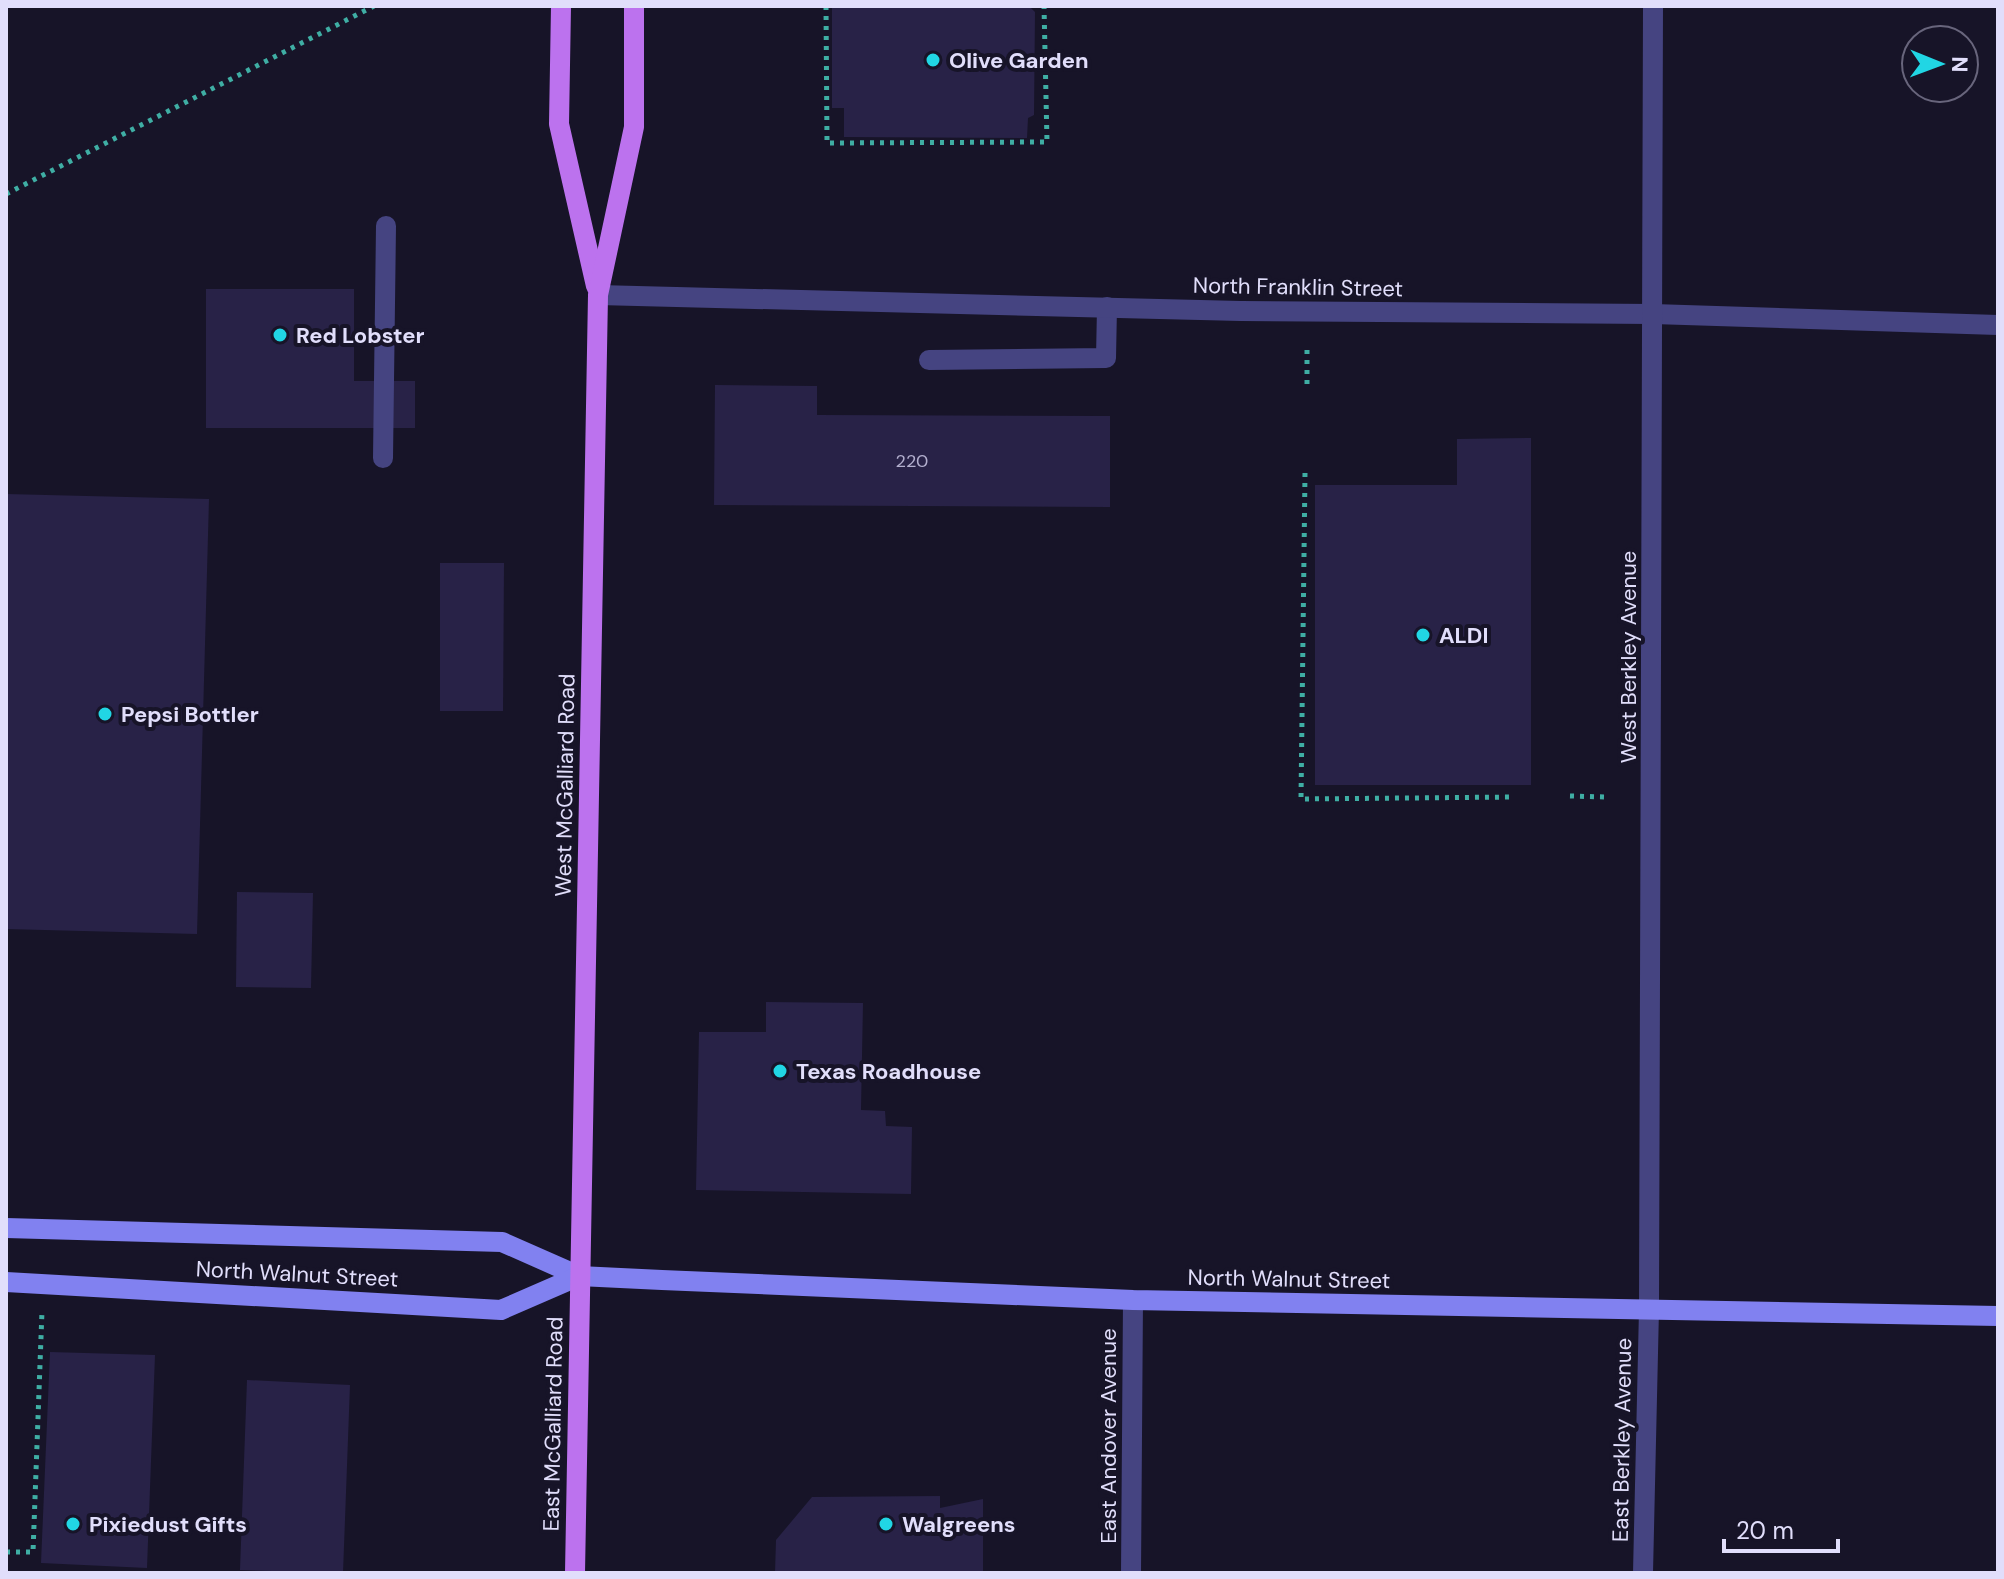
<svg xmlns="http://www.w3.org/2000/svg" width="2004" height="1579" font-family="'DM Sans',sans-serif">
<rect width="100%" height="100%" fill="#171428"/>
<g fill="#282247">
<path d="M 832,6 L 1029,6 L 1035,12 L 1034,115 L 1028,118 L 1027,138 L 844,137 L 844,108 L 832,108 Z"/>
<path d="M 206,289 L 354,289 L 354,381 L 415,381 L 415,428 L 206,428 Z"/>
<path d="M 715,385 L 817,386 L 817,415 L 1110,416 L 1110,507 L 714,505 Z"/>
<path d="M 1531,438 L 1531,785 L 1315,785 L 1315,485 L 1457,485 L 1457,439 Z"/>
<path d="M 6,494 L 209,499 L 197,934 L 6,929 Z"/>
<path d="M 440,563 L 504,563 L 503,711 L 440,711 Z"/>
<path d="M 237,892 L 313,893 L 311,988 L 236,987 Z"/>
<path d="M 766,1002 L 863,1003 L 861,1110 L 885,1111 L 886,1126 L 912,1127 L 911,1194 L 696,1190 L 699,1032 L 766,1032 Z"/>
<path d="M 50,1352 L 155,1355 L 147,1568 L 41,1563 Z"/>
<path d="M 247,1380 L 350,1385 L 343,1573 L 240,1570 Z"/>
<path d="M 940,1496 L 940,1508 L 983,1499 L 983,1573 L 775,1573 L 776,1540 L 812,1497 Z"/>
</g>
<g fill="none" stroke-linecap="round" stroke-linejoin="round">
<g stroke="#3faea4" stroke-width="5" stroke-dasharray="4 6" stroke-linecap="butt">
<path d="M 826,6 L 827,143 L 1047,142 L 1044,6"/>
<path d="M 6,194 L 374,6"/>
<path d="M 1307,384 L 1307,346"/>
<path d="M 1305,473 L 1301,799 L 1514,797"/>
<path d="M 1570,796 L 1605,797"/>
<path d="M 6,1552 L 33,1552 L 42,1311"/>
</g>
<g stroke="#454481" stroke-width="20">
<path d="M 929,360 L 1106,358 L 1107,307"/>
<path d="M 383,458 L 386,226"/>
</g>
<g stroke="#454481" stroke-width="20">
<path d="M 598,295 L 1241,311 L 1653,314 L 1998,325"/>
<path d="M 1131,1573 L 1133,1300"/>
<path d="M 1643,1573 L 1649,1309 L 1653,6"/>
</g>
<g stroke="#8181f0" stroke-width="20">
<path d="M 6,1228 L 502,1242 L 579,1276 L 662,1280 L 1133,1300 L 1998,1316"/>
<path d="M 6,1282 L 501,1310 L 579,1276"/>
</g>
<g stroke="#bc72ee" stroke-width="20">
<path d="M 561,6 L 559,124 L 596,286"/>
<path d="M 575,1573 L 598,295 L 634,127 L 634,6"/>
</g>
</g>
<g fill="#21d6e4" stroke="#171428" stroke-width="3">
<circle cx="933" cy="60" r="8"/>
<circle cx="280" cy="335" r="8"/>
<circle cx="1423" cy="635" r="8"/>
<circle cx="105" cy="714" r="8"/>
<circle cx="780" cy="1071" r="8"/>
<circle cx="73" cy="1524" r="8"/>
<circle cx="886" cy="1524" r="8"/>
</g>
<g text-anchor="middle" dominant-baseline="central" stroke-width="8" stroke-linejoin="round" paint-order="stroke">
<g font-size="18" fill="#b3afce">
<text x="912" y="461">220</text>
</g>
<g font-size="22" font-weight="bold" fill="#e1defb" stroke="#171428" text-anchor="start">
<text x="949" y="60">Olive Garden</text>
<text x="296" y="335">Red Lobster</text>
<text x="1439" y="635">ALDI</text>
<text x="121" y="714">Pepsi Bottler</text>
<text x="796" y="1071">Texas Roadhouse</text>
<text x="89" y="1524">Pixiedust Gifts</text>
<text x="902" y="1524">Walgreens</text>
</g>
<g font-size="22" fill="#e1defb" stroke="#171428">
<text transform="translate(1298 287) rotate(1)">North Franklin Street</text>
<text transform="translate(1628 657) rotate(-90)">West Berkley Avenue</text>
<text transform="translate(565 785) rotate(-89)">West McGalliard Road</text>
<text transform="translate(297 1274) rotate(3)">North Walnut Street</text>
<text transform="translate(1289 1279) rotate(1)">North Walnut Street</text>
<text transform="translate(553 1424) rotate(-89)">East McGalliard Road</text>
<text transform="translate(1108 1436) rotate(-90)">East Andover Avenue</text>
<text transform="translate(1622 1440) rotate(-89)">East Berkley Avenue</text>
</g>
</g>
<rect width="2004" height="1579" fill="none" stroke="#e1defb" stroke-width="16"/>
<g transform="translate(1940 64) rotate(91)"><circle r="38" fill="#171428" stroke="#68657c" stroke-width="2"/>
<path d="M0-6L14 30L0 20L-14 30Z" fill="#21d6e4"/>
<text y="-12" font-size="22" font-weight="bold" text-anchor="middle" fill="#e1defb">N</text>
</g>
<path d="M1724 1539v12h114v-12" fill="none" stroke="#e1defb" stroke-width="4"/>
<text x="1736" y="1539" font-size="24" fill="#e1defb" stroke="#171428" stroke-width="6" paint-order="stroke">20 m</text>
</svg>
